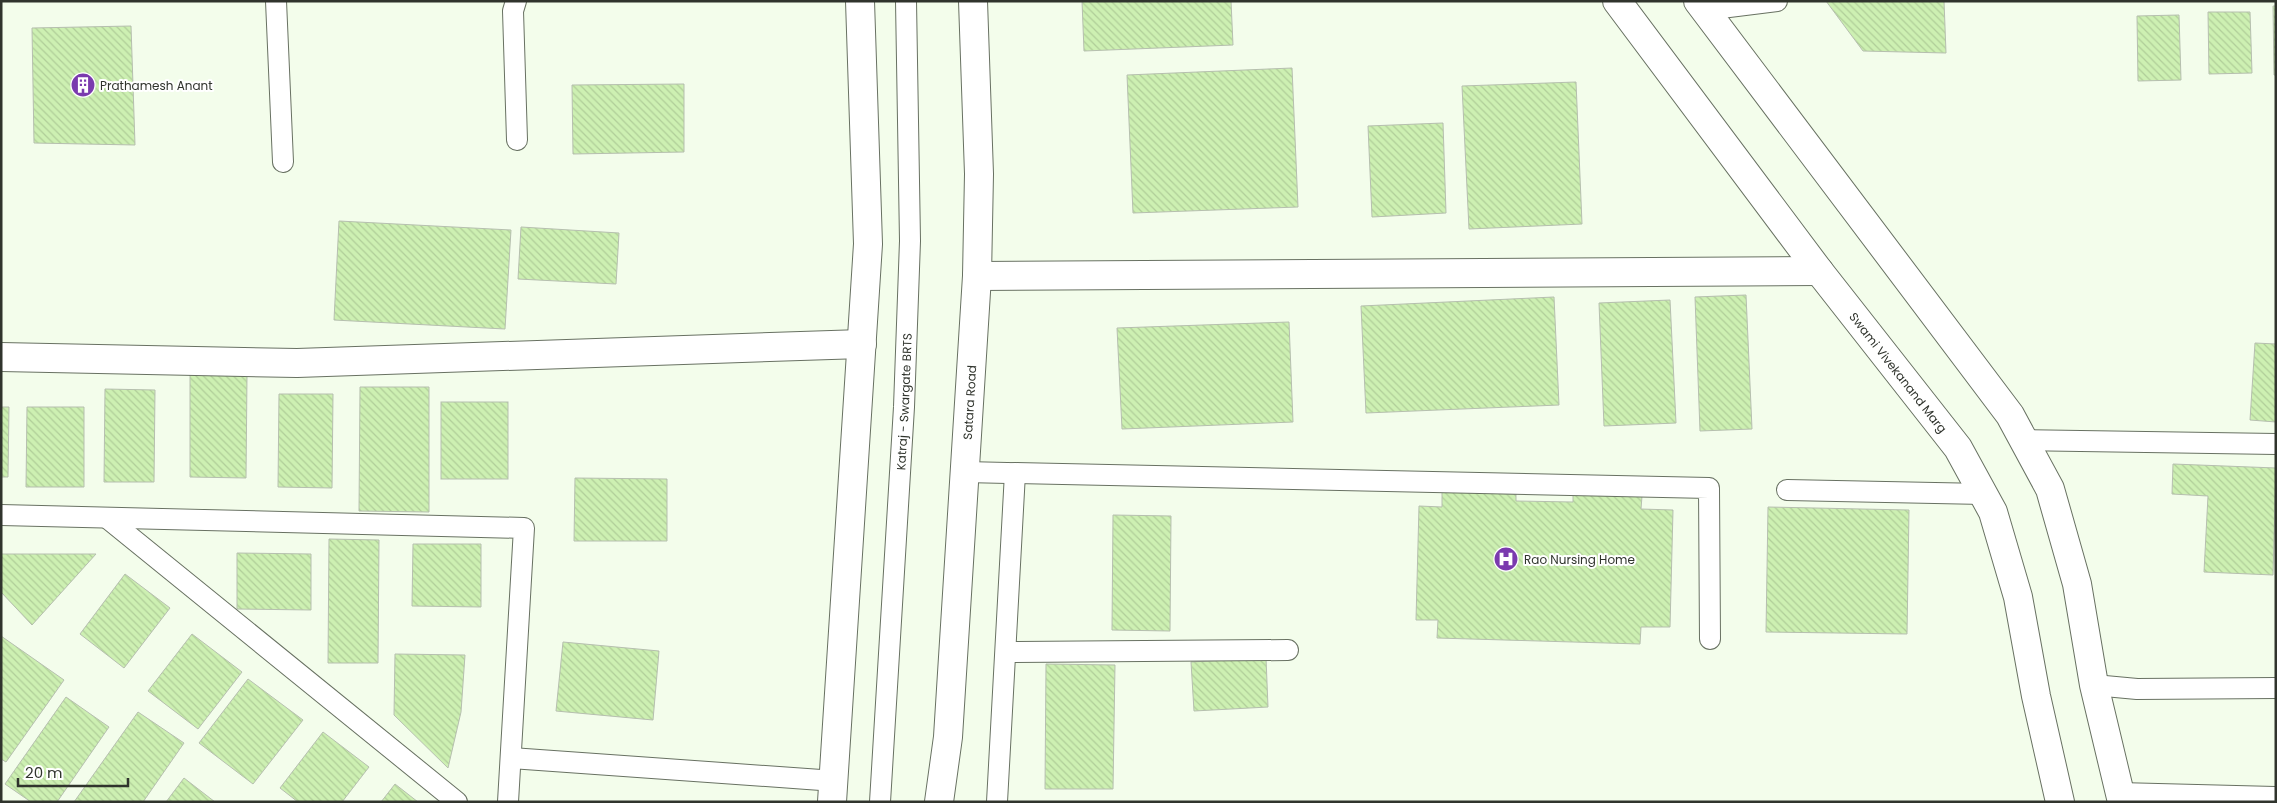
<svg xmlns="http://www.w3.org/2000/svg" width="2277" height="803" font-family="Poppins,sans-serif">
<defs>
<pattern id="building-back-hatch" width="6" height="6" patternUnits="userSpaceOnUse" patternTransform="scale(1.25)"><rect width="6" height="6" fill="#cdf0b2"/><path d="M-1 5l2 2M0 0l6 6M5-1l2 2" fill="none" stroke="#b0ce99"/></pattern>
</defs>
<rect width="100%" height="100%" fill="#f3fdeb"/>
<g fill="url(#building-back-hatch)" stroke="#b6bfaf">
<path d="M 1082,1 L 1231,1 L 1233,45 L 1084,51 Z"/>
<path d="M 1826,1 L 1944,1 L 1946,53 L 1863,51 Z"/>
<path d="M 2273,6 L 2276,6 L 2276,75 L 2274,75 Z"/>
<path d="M 2208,12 L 2250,12 L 2252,73 L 2209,74 Z"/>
<path d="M 2179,15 L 2181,80 L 2138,81 L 2137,16 Z"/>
<path d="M 131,26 L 135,145 L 34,143 L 32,28 Z"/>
<path d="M 1292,68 L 1298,207 L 1133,213 L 1127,75 Z"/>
<path d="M 1576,82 L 1582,224 L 1469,229 L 1462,86 Z"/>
<path d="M 684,84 L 684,152 L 573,154 L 572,85 Z"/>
<path d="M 1443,123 L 1446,213 L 1372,217 L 1368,126 Z"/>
<path d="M 339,221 L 511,230 L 505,329 L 334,320 Z"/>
<path d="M 521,227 L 619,233 L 616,284 L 518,279 Z"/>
<path d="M 1746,295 L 1752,429 L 1700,431 L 1695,297 Z"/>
<path d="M 1554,297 L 1559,405 L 1366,413 L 1361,306 Z"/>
<path d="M 1670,300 L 1676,423 L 1604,426 L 1599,303 Z"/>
<path d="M 1289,322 L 1293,422 L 1122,429 L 1117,328 Z"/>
<path d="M 2255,343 L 2276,344 L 2276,422 L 2250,420 Z"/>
<path d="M 190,374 L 247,375 L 246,478 L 190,477 Z"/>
<path d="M 360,387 L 429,387 L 429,512 L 359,511 Z"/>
<path d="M 105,389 L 155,390 L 154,482 L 104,482 Z"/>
<path d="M 279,394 L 333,394 L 332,488 L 278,487 Z"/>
<rect x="441" y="402" width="67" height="77"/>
<path d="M 1,407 L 9,407 L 8,477 L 1,477 Z"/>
<path d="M 27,407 L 84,407 L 84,487 L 26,487 Z"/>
<path d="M 2173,464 L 2276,468 L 2273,575 L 2204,572 L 2208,496 L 2172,494 Z"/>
<path d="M 575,478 L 667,479 L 667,541 L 574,541 Z"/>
<path d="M 1442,492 L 1516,494 L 1516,501 L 1573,502 L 1573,494 L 1642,496 L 1641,509 L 1673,510 L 1670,627 L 1641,627 L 1640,644 L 1437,638 L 1438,620 L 1416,620 L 1419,506 L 1442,507 Z"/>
<path d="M 1768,507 L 1909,510 L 1907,634 L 1766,632 Z"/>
<path d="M 1113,515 L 1171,516 L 1170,631 L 1112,630 Z"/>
<path d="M 329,539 L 379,540 L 378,663 L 328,663 Z"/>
<path d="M 413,544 L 481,544 L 481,607 L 412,606 Z"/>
<path d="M 237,553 L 311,554 L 311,610 L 237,609 Z"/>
<path d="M 1,554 L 96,554 L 32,625 L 1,592 Z"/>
<path d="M 125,574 L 170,608 L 124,668 L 80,634 Z"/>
<path d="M 192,634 L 242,672 L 198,729 L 148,691 Z"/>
<path d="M 1,636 L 64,680 L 6,762 L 1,759 Z"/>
<path d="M 563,642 L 659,651 L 653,720 L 556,711 Z"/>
<path d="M 395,654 L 465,655 L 461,712 L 448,768 L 394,715 Z"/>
<path d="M 1266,658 L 1268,707 L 1194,711 L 1191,662 Z"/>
<path d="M 1046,664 L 1115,665 L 1113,789 L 1045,789 Z"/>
<path d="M 248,679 L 303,720 L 253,784 L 199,743 Z"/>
<path d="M 66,697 L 109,727 L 57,802 L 31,802 L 5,784 Z"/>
<path d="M 138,712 L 184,743 L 143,802 L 74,802 Z"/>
<path d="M 323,732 L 369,767 L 342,802 L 298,802 L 280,788 Z"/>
<path d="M 184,778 L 215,802 L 166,802 Z"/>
<path d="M 395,784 L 418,802 L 381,802 Z"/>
</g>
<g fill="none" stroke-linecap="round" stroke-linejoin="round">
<defs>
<g id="service">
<path d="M 276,1 L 283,162"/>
<path d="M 516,1 L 513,11 L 517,140"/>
<path d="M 1705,10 L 1777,1"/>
<path d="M 2023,440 L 2276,444"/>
<path d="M 965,472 L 1709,488 L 1710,639"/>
<path d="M 1787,490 L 1984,494"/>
<path d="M 1,515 L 524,528 L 508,802"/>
<path d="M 107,518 L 457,802"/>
<path d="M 1007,652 L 1288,650"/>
<path d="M 2094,685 L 2137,689 L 2276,688"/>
<path d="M 511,758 L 835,781"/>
<path d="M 2119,793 L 2275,797"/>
<path id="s1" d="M 880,802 L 904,407 L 910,241 L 906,1"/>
<path d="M 997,802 L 1015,473"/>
</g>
<g id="minor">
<path d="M 977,276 L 1819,271"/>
<path d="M 1,357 L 297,363 L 862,344"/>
</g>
<g id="secondary">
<path id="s2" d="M 1617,1 L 1819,271 L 1958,448 L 1993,512 L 2018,597 L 2036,696 L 2060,802"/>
<path d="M 1698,1 L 2010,415 L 2050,489 L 2077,584 L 2094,685 L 2122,802"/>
</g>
<g id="trunk">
<path d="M 832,802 L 868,244 L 860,1"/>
<path id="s3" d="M 939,802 L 948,737 L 977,276 L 979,174 L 973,1"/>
</g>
</defs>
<use href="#service" stroke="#687162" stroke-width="22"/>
<use href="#minor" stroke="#687162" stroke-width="30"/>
<use href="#secondary" stroke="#687162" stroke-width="30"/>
<use href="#trunk" stroke="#687162" stroke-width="30"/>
<use href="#service" stroke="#fff" stroke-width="20"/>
<use href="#minor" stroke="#fff" stroke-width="28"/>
<use href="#secondary" stroke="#fff" stroke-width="28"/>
<use href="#trunk" stroke="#fff" stroke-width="28"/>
</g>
<defs>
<symbol id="building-disc" viewBox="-11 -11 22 22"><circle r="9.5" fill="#7a3aae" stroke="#fff"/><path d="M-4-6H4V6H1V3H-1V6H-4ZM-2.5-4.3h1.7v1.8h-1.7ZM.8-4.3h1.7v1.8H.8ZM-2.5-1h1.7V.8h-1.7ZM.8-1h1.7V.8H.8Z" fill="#fff"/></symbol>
<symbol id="hospital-disc" viewBox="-11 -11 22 22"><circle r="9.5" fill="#7a3aae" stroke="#fff"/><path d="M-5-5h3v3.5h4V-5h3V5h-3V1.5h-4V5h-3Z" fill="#fff"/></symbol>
</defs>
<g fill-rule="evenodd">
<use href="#building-disc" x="69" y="71" width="28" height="28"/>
<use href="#hospital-disc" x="1492" y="545" width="28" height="28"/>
</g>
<g text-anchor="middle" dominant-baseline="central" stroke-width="4" stroke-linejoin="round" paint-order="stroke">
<g font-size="12" fill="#30342d" stroke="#fff" text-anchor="start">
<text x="100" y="85">Prathamesh Anant</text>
<text x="1524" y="559">Rao Nursing Home</text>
</g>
<g font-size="12" fill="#30342d" stroke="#fff">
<text stroke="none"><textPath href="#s2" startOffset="466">Swami Vivekanand Marg</textPath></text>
<text stroke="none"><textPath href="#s1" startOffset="401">Katraj - Swargate BRTS</textPath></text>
<text stroke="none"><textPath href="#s3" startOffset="401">Satara Road</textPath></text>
</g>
</g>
<rect width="2277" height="803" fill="none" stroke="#30342d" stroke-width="5"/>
<path d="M18 778v8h110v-8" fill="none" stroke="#30342d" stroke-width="2.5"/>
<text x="25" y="778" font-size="15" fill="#30342d" stroke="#ffffff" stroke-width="4" paint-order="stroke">20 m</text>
</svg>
